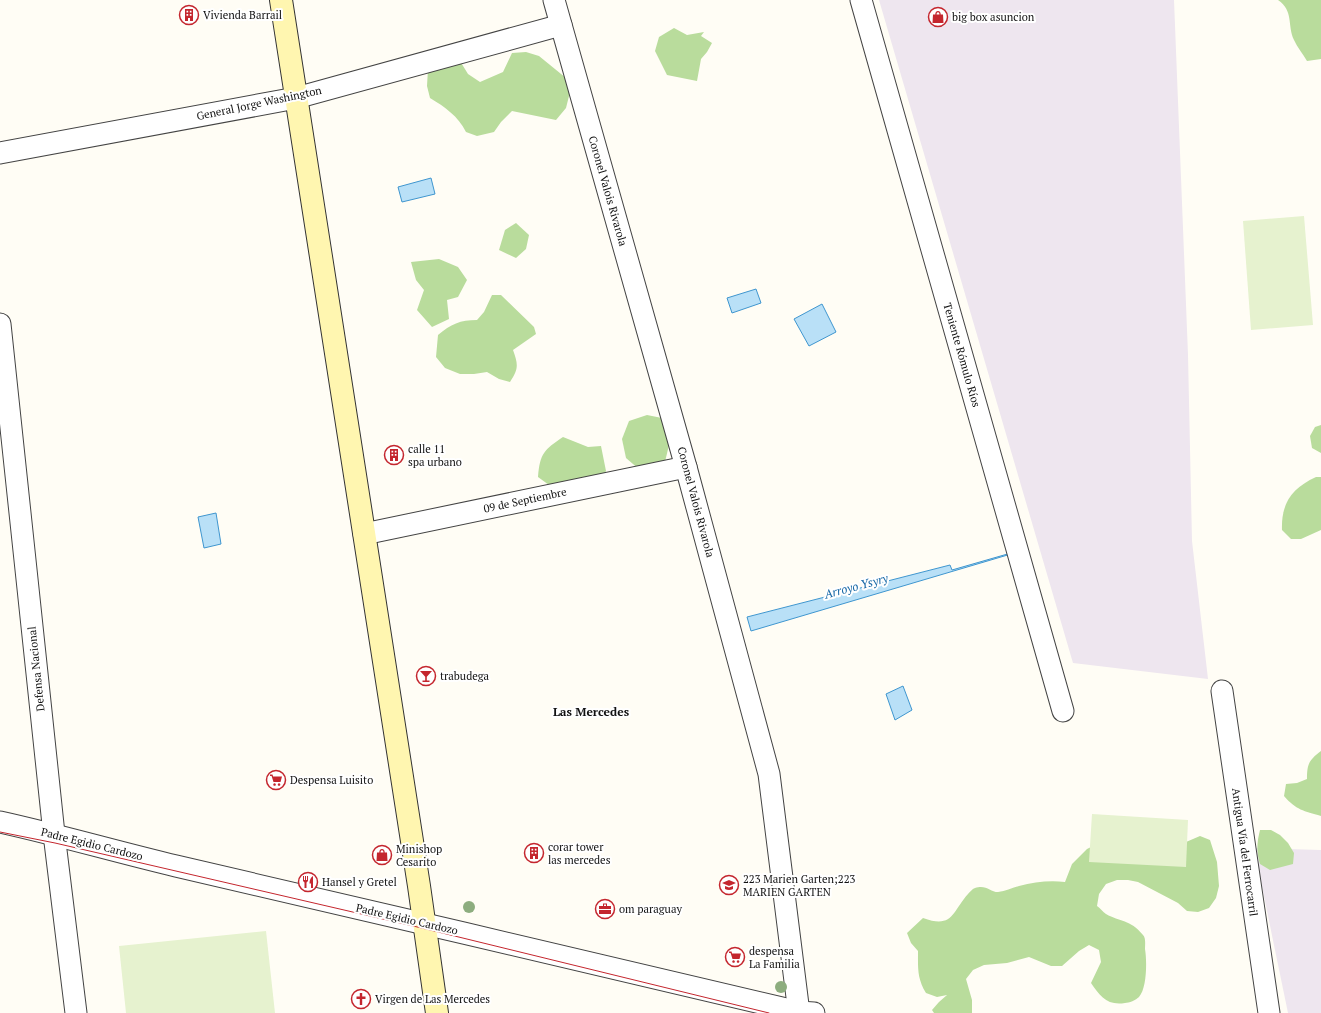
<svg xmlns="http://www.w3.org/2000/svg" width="1321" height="1013" font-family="'PT Serif',serif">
<rect width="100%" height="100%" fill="#fffdf5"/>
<g fill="#eee6ef">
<path d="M 879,0 L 1174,0 L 1188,355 L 1192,541 L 1208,679 L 1073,663 Z"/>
<path d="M 1254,848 L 1321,850 L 1321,1013 L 1288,1013 Z"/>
</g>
<g fill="#b9dc9c">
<path d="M 1278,0 L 1321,0 L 1321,59 L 1307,61 C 1303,54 1297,47 1294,40 C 1287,25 1294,11 1278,0 Z"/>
<path d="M 674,28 L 687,35 L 704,32 L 701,36 L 712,43 L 707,52 L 701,59 L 697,81 L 667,75 L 655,51 L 659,37 Z"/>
<path d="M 526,52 L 539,56 L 566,78 L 570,92 L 566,108 L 556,120 L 512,111 L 501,122 L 494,132 L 477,136 L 466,132 C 458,116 445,107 430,98 L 427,86 L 428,69 L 460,61 L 468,74 L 480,82 L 503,72 L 512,53 Z"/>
<path d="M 516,223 L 529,235 L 526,249 L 516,258 L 499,250 L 505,230 Z"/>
<path d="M 439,259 L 458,267 L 467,280 L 458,297 L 447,300 L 449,319 L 432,327 L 417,310 L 424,290 L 416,280 L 411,262 Z"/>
<path d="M 492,295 L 501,295 L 534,327 L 536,334 L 513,350 C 518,364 519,369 510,382 L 499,379 L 487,372 L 474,374 L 460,374 L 445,368 L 436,357 L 438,335 C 451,324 460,320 477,320 L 484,312 Z"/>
<path d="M 647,415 L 662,418 L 669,445 L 664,466 L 640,470 L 626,458 L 622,439 L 629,421 Z"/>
<path d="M 1321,425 L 1321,453 L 1312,448 L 1310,436 L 1315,427 Z"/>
<path d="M 563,437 L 588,447 L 601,446 L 606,471 L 595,491 L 560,493 L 538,477 C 540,453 544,450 563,437 Z"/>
<path d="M 1316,477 L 1321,477 L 1321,530 L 1301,539 L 1291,539 L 1282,530 C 1281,503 1292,488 1316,477 Z"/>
<path d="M 1321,751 L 1321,816 C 1304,811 1296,810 1284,796 L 1286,784 L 1297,783 L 1307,779 C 1307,764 1309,760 1321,751 Z"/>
<path d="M 1260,830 L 1271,830 L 1280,835 L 1288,843 L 1294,853 L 1293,864 L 1270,870 L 1260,864 C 1256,851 1257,842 1260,830 Z"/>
<path d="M 1200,836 L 1210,840 L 1217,862 L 1219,886 L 1216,898 L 1209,908 L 1198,912 L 1187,911 L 1178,903 L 1138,882 L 1128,880 L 1117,880 L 1106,884 L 1099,894 L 1097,906 C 1100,908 1103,912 1106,914 C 1120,922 1130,919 1143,935 C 1146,938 1145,945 1145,949 C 1147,961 1147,988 1139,997 C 1136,1000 1129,1003 1125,1003 C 1107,1006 1100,996 1091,983 L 1101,962 L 1099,950 L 1089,945 L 1079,951 L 1062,966 L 1051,966 L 1029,957 L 1007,963 L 984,965 L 973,970 L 966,979 L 972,1000 L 972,1013 L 934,1013 L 932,1010 L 939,1002 L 947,995 L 937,997 L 926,993 C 917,978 918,968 918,951 L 911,943 L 907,933 L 923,918 C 953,929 952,912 968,894 C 970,892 972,889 975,888 C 986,884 990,892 998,892 C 1006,891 1012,888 1019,886 C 1034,882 1050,880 1065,882 L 1072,864 L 1087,849 L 1097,844 L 1179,845 Z"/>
</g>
<g fill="#e6f2cf">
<path d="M 1304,216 L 1313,325 L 1251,330 L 1243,221 Z"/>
<path d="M 1092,814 L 1188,820 L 1186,867 L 1089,862 Z"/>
<path d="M 266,931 L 275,1013 L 126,1013 L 119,946 Z"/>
</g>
<g fill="#b9e0f7" stroke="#3f96cf">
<path d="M 431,178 L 435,194 L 402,202 L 398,187 Z"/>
<path d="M 756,289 L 761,303 L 732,313 L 727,298 Z"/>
<path d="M 822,304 L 836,332 L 809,346 L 794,319 Z"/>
<path d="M 216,513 L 221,544 L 204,548 L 198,517 Z"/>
<path d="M 1011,553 L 1011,554 L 751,631 L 747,617 L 950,565 L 952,570 Z"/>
<path d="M 903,686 L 912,710 L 895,720 L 886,694 Z"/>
</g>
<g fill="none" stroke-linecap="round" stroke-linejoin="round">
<defs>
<g id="street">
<path d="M 554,0 L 686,467 L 769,774 L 799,1013"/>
<path d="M 861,0 L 1063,711"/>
<path d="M 0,153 L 296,98 L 561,25"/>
<path d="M 0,324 L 54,834 L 76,1013"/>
<path d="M 364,534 L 686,467"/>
<path d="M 1222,691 L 1269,1013"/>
<path d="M 0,822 C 59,835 117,852 176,866 C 384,915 591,962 799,1012 L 814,1013"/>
</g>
<path id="secondary" d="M 281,0 L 419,886 L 437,1013"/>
</defs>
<use href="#street" stroke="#444" stroke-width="23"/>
<use href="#secondary" stroke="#333" stroke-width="24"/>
<use href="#street" stroke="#fff" stroke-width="21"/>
<use href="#secondary" stroke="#fff6b0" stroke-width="22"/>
<path stroke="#c4262e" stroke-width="1" d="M 0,832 L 55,843 L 426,929 L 769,1013"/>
</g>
<g fill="#8dad7f">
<circle cx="469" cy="907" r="6"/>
<circle cx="781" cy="987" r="6"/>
</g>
<defs>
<symbol id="building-ring" viewBox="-11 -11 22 22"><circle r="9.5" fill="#fff" stroke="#c4262e" stroke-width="1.5"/><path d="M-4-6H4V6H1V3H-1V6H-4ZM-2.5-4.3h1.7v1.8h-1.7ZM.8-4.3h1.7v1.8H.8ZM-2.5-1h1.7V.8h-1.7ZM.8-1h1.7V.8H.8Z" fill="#c4262e"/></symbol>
<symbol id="shop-ring" viewBox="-11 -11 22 22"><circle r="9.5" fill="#fff" stroke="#c4262e" stroke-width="1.5"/><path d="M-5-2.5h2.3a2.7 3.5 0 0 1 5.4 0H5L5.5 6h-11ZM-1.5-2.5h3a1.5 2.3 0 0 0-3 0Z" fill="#c4262e"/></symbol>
<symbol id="bar-ring" viewBox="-11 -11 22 22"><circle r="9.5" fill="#fff" stroke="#c4262e" stroke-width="1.5"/><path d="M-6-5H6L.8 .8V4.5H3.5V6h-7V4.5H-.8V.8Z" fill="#c4262e"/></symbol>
<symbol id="supermarket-ring" viewBox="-11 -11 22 22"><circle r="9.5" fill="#fff" stroke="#c4262e" stroke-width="1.5"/><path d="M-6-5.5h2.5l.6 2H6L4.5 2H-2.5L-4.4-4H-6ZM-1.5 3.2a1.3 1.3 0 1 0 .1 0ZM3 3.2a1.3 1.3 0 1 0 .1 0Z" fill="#c4262e"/></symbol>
<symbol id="restaurant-ring" viewBox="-11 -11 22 22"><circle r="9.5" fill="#fff" stroke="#c4262e" stroke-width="1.5"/><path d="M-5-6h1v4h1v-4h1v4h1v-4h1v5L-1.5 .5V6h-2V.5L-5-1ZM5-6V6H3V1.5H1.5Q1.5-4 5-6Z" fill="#c4262e"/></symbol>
<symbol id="school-ring" viewBox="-11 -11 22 22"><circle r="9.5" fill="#fff" stroke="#c4262e" stroke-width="1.5"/><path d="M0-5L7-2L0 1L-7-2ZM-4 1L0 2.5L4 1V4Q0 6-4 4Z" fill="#c4262e"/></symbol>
<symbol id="office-ring" viewBox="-11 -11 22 22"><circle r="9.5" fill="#fff" stroke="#c4262e" stroke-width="1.5"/><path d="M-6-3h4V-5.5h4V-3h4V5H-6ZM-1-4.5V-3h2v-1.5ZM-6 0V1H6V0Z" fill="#c4262e"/></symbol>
<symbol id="church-ring" viewBox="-11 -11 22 22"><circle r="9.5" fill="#fff" stroke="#c4262e" stroke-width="1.5"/><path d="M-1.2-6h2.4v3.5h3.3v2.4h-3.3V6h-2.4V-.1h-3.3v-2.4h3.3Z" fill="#c4262e"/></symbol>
</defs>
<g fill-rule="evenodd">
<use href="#building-ring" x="178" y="4" width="22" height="22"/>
<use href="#shop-ring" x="927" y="6" width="22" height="22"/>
<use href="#building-ring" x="383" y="444" width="22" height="22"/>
<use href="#bar-ring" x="415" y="665" width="22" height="22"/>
<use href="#supermarket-ring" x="265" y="769" width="22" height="22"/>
<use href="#building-ring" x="523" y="842" width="22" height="22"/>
<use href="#shop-ring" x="371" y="844" width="22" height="22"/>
<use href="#restaurant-ring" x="297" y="871" width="22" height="22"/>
<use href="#school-ring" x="718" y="874" width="22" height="22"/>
<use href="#office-ring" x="594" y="898" width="22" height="22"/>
<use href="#supermarket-ring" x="724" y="946" width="22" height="22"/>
<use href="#church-ring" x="350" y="988" width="22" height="22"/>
</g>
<g text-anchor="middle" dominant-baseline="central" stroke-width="4" stroke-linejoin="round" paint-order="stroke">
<g font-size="11" fill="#111" stroke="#fff" text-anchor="start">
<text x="203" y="15">Vivienda Barrail</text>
<text x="952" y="17">big box asuncion</text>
<text x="408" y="449">calle 11<tspan x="408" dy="13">spa urbano</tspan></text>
<text x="440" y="676">trabudega</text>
<text x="290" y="780">Despensa Luisito</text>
<text x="548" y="847">corar tower<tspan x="548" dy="13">las mercedes</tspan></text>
<text x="396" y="849">Minishop<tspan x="396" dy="13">Cesarito</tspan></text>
<text x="743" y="879">223 Marien Garten;223<tspan x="743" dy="13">MARIEN GARTEN</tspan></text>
<text x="322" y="882">Hansel y Gretel</text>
<text x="619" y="909">om paraguay</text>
<text x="749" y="951">despensa<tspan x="749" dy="13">La Familia</tspan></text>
<text x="375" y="999">Virgen de Las Mercedes</text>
</g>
<g font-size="11" fill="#111" stroke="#fff">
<text transform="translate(259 103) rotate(-12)">General Jorge Washington</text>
<text transform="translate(608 191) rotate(74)">Coronel Valois Rivarola</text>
<text transform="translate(962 355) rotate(74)">Teniente Rómulo Ríos</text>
<text transform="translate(525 500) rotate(-12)">09 de Septiembre</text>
<text transform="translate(696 502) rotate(75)">Coronel Valois Rivarola</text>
<text transform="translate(36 669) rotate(-96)">Defensa Nacional</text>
<text transform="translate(92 844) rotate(14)">Padre Egidio Cardozo</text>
<text transform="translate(1245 852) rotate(82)">Antigua Vía del Ferrocarril</text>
<text transform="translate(407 919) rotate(13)">Padre Egidio Cardozo</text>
</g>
<g font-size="12" font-style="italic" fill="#1768a6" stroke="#fff">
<text transform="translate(856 586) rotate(-15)">Arroyo Ysyry</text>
</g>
<g font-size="12" font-weight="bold" fill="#111" stroke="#fff">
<text x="591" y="711">Las Mercedes</text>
</g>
</g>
</svg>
